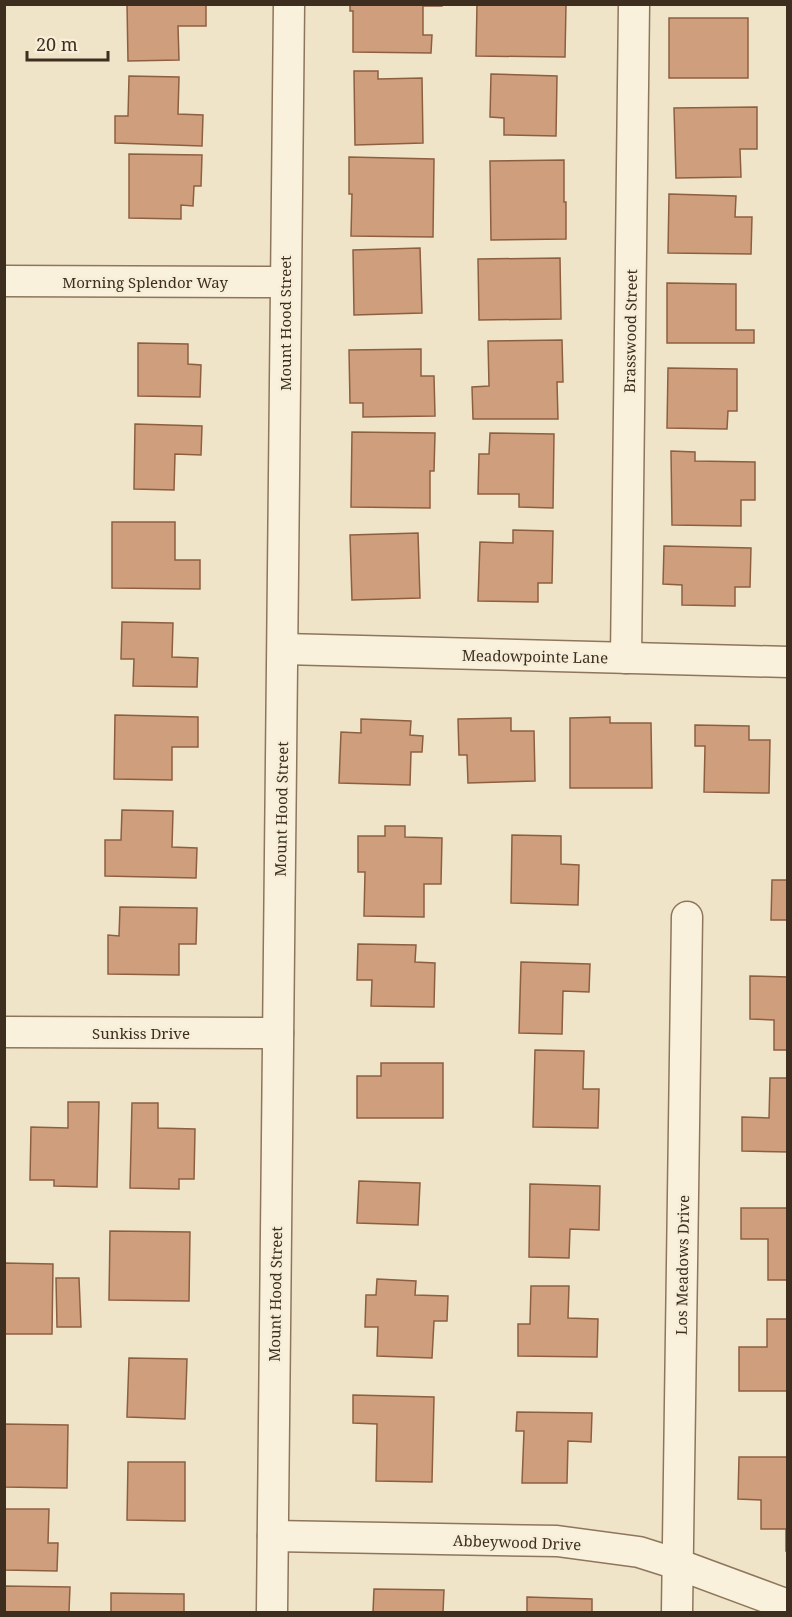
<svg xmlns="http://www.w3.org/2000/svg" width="792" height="1617" font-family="'Noto Serif',serif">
<rect width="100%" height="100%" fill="#f0e4c8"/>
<g fill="#cf9f7d" stroke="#8d5f41" stroke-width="1.5">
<path d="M 127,4 L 206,4 L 206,26 L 178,26 L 179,60 L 128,61 Z"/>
<path d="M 350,4 L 442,4 L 442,6 L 423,6 L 423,35 L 432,35 L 431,53 L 353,52 L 353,11 L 350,11 Z"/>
<path d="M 477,4 L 566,4 L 565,57 L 476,56 Z"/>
<rect x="669" y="18" width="79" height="60"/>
<path d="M 354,71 L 378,71 L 378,79 L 422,78 L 423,143 L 355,145 Z"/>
<path d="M 491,74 L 557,76 L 556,136 L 504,135 L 504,118 L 490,117 Z"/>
<path d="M 129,76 L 179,77 L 178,114 L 203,115 L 202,146 L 115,143 L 115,116 L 128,116 Z"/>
<path d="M 757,107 L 757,149 L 740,149 L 741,177 L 676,178 L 674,108 Z"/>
<path d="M 129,154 L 202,155 L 201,186 L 194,186 L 193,206 L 181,205 L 181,219 L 129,218 Z"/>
<path d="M 349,157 L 434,159 L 433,237 L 351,236 L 352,194 L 349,194 Z"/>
<path d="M 564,160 L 564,202 L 566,202 L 566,239 L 491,240 L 490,161 Z"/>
<path d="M 669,194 L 736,196 L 735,217 L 752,217 L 751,254 L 668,253 Z"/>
<path d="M 420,248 L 422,313 L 354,315 L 353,250 Z"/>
<path d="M 560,258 L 561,319 L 479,320 L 478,259 Z"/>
<path d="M 667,283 L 736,284 L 736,330 L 754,330 L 754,343 L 667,343 Z"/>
<path d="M 562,340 L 563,382 L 557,382 L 558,419 L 473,419 L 472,387 L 489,386 L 488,341 Z"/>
<path d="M 138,343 L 188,344 L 188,364 L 201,365 L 200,397 L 138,396 Z"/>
<path d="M 421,349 L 421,376 L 434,376 L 435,416 L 363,417 L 363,403 L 350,403 L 349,350 Z"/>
<path d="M 668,368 L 737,369 L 737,411 L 728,411 L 727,429 L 667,428 Z"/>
<path d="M 135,424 L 202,426 L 201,455 L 175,454 L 174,490 L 134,489 Z"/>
<path d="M 352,432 L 435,433 L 434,471 L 430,471 L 430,508 L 351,507 Z"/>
<path d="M 490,433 L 554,434 L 553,508 L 519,507 L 519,494 L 478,494 L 479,454 L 489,454 Z"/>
<path d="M 671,451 L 695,452 L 695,461 L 755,462 L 755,500 L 741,500 L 741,526 L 672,525 Z"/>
<path d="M 112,522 L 175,522 L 175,560 L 200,560 L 200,589 L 112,588 Z"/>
<path d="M 513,530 L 553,531 L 552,583 L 538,583 L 538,602 L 478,601 L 480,542 L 513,543 Z"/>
<path d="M 418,533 L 420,598 L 352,600 L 350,535 Z"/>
<path d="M 664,546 L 751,548 L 750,587 L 735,587 L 735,606 L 682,605 L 682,585 L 663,584 Z"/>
<path d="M 122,622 L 173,623 L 172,657 L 198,658 L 197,687 L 133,686 L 134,659 L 121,659 Z"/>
<path d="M 115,715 L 198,717 L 198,747 L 172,747 L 172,780 L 114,779 Z"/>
<path d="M 610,717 L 610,723 L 651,723 L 652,788 L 570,788 L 570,718 Z"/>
<path d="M 511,718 L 511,731 L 534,731 L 535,781 L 468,783 L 467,755 L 459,755 L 458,719 Z"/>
<path d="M 361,719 L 411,721 L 410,735 L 423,736 L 422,752 L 411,752 L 410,785 L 339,783 L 341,732 L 361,733 Z"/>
<path d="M 695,725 L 749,726 L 749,740 L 770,740 L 769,793 L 704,792 L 705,746 L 695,746 Z"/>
<path d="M 122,810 L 173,811 L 172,847 L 197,848 L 196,878 L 105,876 L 105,840 L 121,840 Z"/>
<path d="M 385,826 L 405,826 L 405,837 L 442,838 L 441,884 L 424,884 L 424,917 L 364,916 L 365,872 L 358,872 L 358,836 L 385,836 Z"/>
<path d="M 512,835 L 561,836 L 561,864 L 579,865 L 578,905 L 511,903 Z"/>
<path d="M 772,880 L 788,880 L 788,920 L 771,920 Z"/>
<path d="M 120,907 L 197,908 L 196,944 L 179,944 L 179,975 L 108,974 L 108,935 L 119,936 Z"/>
<path d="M 358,944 L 416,945 L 415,962 L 435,963 L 434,1007 L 371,1006 L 372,980 L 357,980 Z"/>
<path d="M 521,962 L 590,964 L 589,992 L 563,991 L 562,1034 L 519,1033 Z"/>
<path d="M 750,976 L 788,977 L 788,1050 L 774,1050 L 774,1020 L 750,1019 Z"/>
<path d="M 535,1050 L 584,1051 L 583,1089 L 599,1089 L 598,1128 L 533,1127 Z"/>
<path d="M 381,1063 L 443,1063 L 443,1118 L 357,1118 L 357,1076 L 381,1076 Z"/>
<path d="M 770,1078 L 788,1078 L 788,1152 L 742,1151 L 742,1117 L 769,1118 Z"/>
<path d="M 68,1102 L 99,1102 L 97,1187 L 54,1186 L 54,1180 L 30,1180 L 31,1127 L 68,1128 Z"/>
<path d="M 132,1103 L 158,1103 L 158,1128 L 195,1129 L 194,1179 L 179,1179 L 179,1189 L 130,1188 Z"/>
<path d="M 359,1181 L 420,1183 L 418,1225 L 357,1223 Z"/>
<path d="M 530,1184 L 600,1186 L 599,1230 L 570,1229 L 569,1258 L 529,1257 Z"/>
<path d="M 741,1208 L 788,1208 L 788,1280 L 768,1280 L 768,1239 L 741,1239 Z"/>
<path d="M 110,1231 L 190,1232 L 189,1301 L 109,1300 Z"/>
<path d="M 4,1263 L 53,1264 L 52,1334 L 4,1334 Z"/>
<path d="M 56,1278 L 79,1278 L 81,1327 L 57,1327 Z"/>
<path d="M 377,1279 L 416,1281 L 415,1295 L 448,1296 L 447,1321 L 434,1321 L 432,1358 L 377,1356 L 378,1327 L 365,1327 L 366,1295 L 376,1295 Z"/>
<path d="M 531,1286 L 569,1286 L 568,1318 L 598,1319 L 597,1357 L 518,1356 L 518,1324 L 530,1324 Z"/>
<path d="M 767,1319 L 788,1319 L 788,1391 L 739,1391 L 739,1347 L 767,1347 Z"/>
<path d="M 129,1358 L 187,1359 L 185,1419 L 127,1417 Z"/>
<path d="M 353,1395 L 434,1397 L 432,1482 L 376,1481 L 377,1424 L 353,1423 Z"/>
<path d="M 517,1412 L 592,1413 L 591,1442 L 568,1441 L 567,1483 L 522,1483 L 524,1431 L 516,1431 Z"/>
<path d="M 4,1424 L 68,1425 L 67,1488 L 4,1487 Z"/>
<path d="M 739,1457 L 788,1457 L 788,1551 L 786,1551 L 786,1529 L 761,1529 L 761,1500 L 738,1499 Z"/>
<path d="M 128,1462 L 185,1462 L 185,1521 L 127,1520 Z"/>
<path d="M 4,1509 L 49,1509 L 48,1543 L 58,1543 L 57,1571 L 4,1570 Z"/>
<path d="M 4,1586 L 70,1587 L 69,1612 L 4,1612 Z"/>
<path d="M 374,1589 L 444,1590 L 443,1612 L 373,1612 Z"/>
<path d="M 111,1593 L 184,1594 L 184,1612 L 111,1612 Z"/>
<path d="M 527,1597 L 592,1599 L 592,1612 L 527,1612 Z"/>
</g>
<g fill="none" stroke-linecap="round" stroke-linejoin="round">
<defs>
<g id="minor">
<path d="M 4,281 L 285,282"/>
<path d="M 283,649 L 788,662"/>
<path d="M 626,658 L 634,4"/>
<path d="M 4,1032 L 278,1033"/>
<path d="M 273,1536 L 557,1541 L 639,1552 L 677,1564 L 788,1605"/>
<path d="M 272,1612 L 289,4"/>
<path d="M 677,1612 L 687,917"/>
</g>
</defs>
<use href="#minor" stroke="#8d765c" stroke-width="33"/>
<use href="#minor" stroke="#faf1dc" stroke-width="30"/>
</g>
<g text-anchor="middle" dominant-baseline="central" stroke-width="5" stroke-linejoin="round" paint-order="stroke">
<g font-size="15" fill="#3d2e20" stroke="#f7eed8">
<text x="145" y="282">Morning Splendor Way</text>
<text transform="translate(285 323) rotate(-90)">Mount Hood Street</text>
<text transform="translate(630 331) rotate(-89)">Brasswood Street</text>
<text transform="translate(535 656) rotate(1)">Meadowpointe Lane</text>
<text transform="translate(281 809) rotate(-89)">Mount Hood Street</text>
<text x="141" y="1033">Sunkiss Drive</text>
<text transform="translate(682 1265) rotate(-89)">Los Meadows Drive</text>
<text transform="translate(275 1294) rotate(-89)">Mount Hood Street</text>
<text transform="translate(517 1542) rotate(2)">Abbeywood Drive</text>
</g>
</g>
<rect width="792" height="1617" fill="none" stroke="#3d2e20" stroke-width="12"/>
<path d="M27 51v9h81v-9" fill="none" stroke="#3d2e20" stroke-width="3"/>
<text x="36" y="51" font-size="18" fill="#3d2e20" stroke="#f7eed8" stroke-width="4.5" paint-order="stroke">20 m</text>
</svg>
